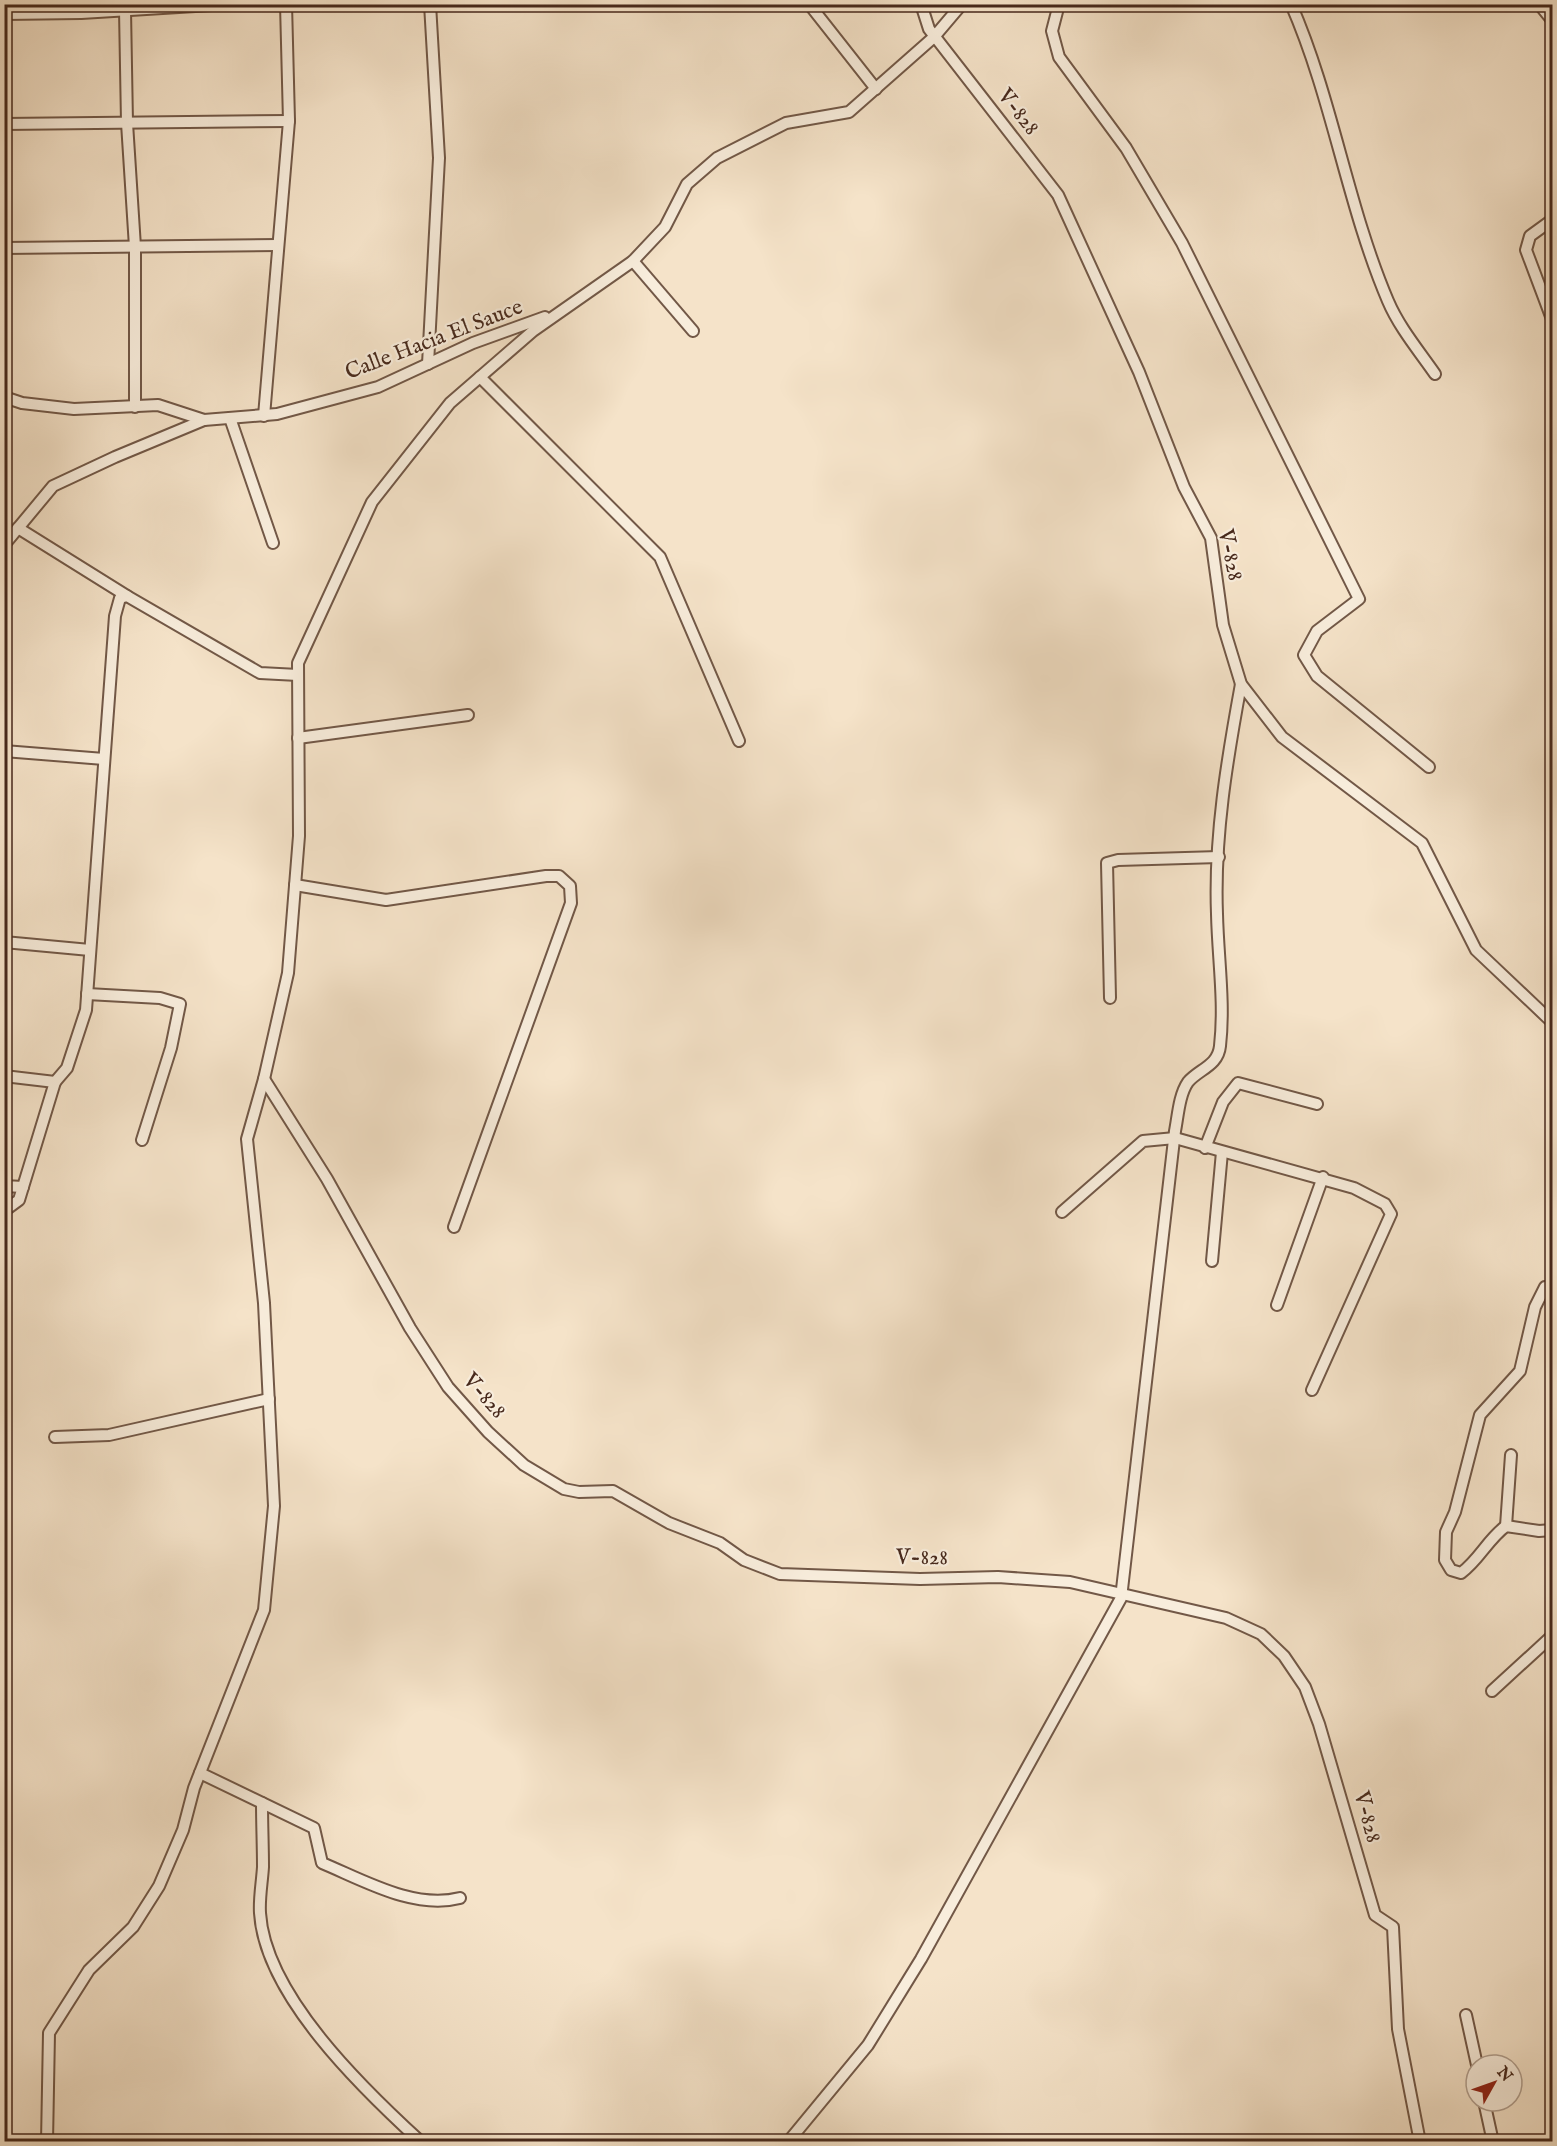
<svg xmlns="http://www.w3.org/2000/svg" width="1557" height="2146" font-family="'IM FELL English',serif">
<rect width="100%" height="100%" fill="#f5e3c9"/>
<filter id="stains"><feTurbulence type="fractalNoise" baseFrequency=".00333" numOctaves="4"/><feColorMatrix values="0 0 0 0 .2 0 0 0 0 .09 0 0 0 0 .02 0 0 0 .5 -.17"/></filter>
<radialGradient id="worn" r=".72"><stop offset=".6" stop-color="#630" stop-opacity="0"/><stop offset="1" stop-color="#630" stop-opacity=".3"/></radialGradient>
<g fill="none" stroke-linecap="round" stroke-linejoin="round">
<defs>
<g id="minor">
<path d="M 809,4 L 876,89"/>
<path d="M 921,4 L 929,29 L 1058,195 L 1139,372 L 1184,487 L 1211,538 L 1223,625 L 1241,684 L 1282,737 L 1422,843 L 1476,950 L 1552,1022"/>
<path d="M 1059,4 L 1052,31 L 1059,57 L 1126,148 L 1182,243 L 1359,599 L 1317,631 L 1304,655 L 1317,676 L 1429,767"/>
<path d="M 1291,4 C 1333,100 1347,205 1388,301 C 1399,327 1419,351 1435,374"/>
<path d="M 1539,4 L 1552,20"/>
<path d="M 125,10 L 127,123 L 135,247 L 135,407"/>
<path d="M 4,14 L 81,13 L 228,4"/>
<path d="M 4,124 L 289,121"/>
<path d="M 1552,220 L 1530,236 L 1526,250 L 1552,319"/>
<path d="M 4,248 L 278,245"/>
<path d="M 633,261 L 693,331"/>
<path d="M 428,364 L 439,158 L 430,4"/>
<path d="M 480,377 L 660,557 L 739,741"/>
<path d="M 4,397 L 22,403 L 74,409 L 158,405 L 204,420"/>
<path d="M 264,416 L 289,121 L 286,4"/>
<path d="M 230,418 L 273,543"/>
<path d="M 18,528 L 127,596"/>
<path d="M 4,545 L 53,486 L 115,457 L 204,420 L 277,414 L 378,387 L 473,343 L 545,317"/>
<path d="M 298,738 L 468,715"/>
<path d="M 4,751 L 104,759"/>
<path d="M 295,885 L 386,900 L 546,876 L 559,876 L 570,886 L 571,903 L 454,1227"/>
<path d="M 4,942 L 90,950"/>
<path d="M 87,994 L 160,998 L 180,1004 L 171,1048 L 142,1140"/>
<path d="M 1110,998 L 1107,863 L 1118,860 L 1219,857"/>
<path d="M 4,1076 L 55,1082 L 67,1068 L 86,1010 L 115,616 L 120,598 L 127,596 L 260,673 L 298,675"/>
<path d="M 264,1079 L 327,1179 L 410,1328 L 448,1387 L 488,1432 L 524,1465 L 564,1489 L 579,1492 L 613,1491 L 669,1523 L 720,1543 L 744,1560 L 780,1574 L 920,1579 L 998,1577 L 1070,1582 L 1226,1618 L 1261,1634 L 1284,1656 L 1305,1687 L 1319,1724 L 1375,1915 L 1393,1927 L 1398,2029 L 1420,2142"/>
<path d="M 1205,1148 L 1223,1102 L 1238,1083 L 1317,1104"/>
<path d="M 4,1186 L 23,1187"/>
<path d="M 4,1211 L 19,1200 L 55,1082"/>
<path d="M 1062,1212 L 1143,1141 L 1175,1138 L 1354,1188 L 1385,1204 L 1391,1214 L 1312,1390"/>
<path d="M 1212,1261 L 1222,1152"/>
<path d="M 1552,1288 L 1545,1287 L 1535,1307 L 1520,1371 L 1480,1415 L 1455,1512 L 1446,1532 L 1445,1560 L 1451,1570 L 1461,1573 C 1479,1560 1488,1539 1506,1526 L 1539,1531 L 1552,1530"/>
<path d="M 1277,1305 L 1323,1177"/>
<path d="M 55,1437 L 109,1435 L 269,1399"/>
<path d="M 1506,1526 L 1511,1455"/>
<path d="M 1492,1691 L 1552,1636"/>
<path d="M 200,1773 L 314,1828 L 322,1863 C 363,1880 414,1910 460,1898"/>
<path d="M 262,1803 C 262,1825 263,1846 263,1867 C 262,1883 259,1898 260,1913 C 265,1995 363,2089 421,2142"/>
<path d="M 1466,2015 L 1477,2065"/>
<path d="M 1484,2101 L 1493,2142"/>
<path d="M 47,2142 L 49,2033 L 89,1970 L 133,1927 L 159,1886 L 183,1830 L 194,1788 L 264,1610 L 274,1506 L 264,1303 L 247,1139 L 264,1079 L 288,973 L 299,836 L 298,663 L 372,502 L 450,403 L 533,331 L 633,261 L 665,227 L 687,184 L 717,158 L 786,123 L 849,112 L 934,37 L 962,4"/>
<path d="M 788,2142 L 868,2045 L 921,1959 L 1121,1598 L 1175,1131 C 1178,1116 1179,1095 1188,1082 C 1199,1069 1218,1066 1220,1046 C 1225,1002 1218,959 1217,914 C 1214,837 1227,760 1241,684"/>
</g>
</defs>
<use href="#minor" stroke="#725847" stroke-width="14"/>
<use href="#minor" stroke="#f8eddc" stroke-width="10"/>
</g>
<g text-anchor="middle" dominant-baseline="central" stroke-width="4.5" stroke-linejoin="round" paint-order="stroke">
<g font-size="22" fill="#47291c" stroke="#f8eddc">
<text transform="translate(1018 112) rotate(52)">V-828</text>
<text transform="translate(434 340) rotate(-21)">Calle Hacia El Sauce</text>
<text transform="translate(1230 555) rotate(78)">V-828</text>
<text transform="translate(484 1396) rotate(49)">V-828</text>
<text transform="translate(922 1558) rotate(1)">V-828</text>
<text transform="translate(1367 1817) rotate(75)">V-828</text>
</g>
</g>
<rect width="1557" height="2146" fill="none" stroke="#f5e3c9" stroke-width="24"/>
<rect x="6" y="6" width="1545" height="2134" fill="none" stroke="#47291c" stroke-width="3"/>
<rect x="12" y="12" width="1533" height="2122" fill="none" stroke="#47291c" stroke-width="1.5"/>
<g transform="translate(1494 2083) rotate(50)"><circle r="28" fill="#f8eddc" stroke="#b19f8f" stroke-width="1.5"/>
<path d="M0-4.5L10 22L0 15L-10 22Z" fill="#8f2418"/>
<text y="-9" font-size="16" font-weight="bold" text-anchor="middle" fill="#47291c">N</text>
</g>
<rect width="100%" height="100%" filter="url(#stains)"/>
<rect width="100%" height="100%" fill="url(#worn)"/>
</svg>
